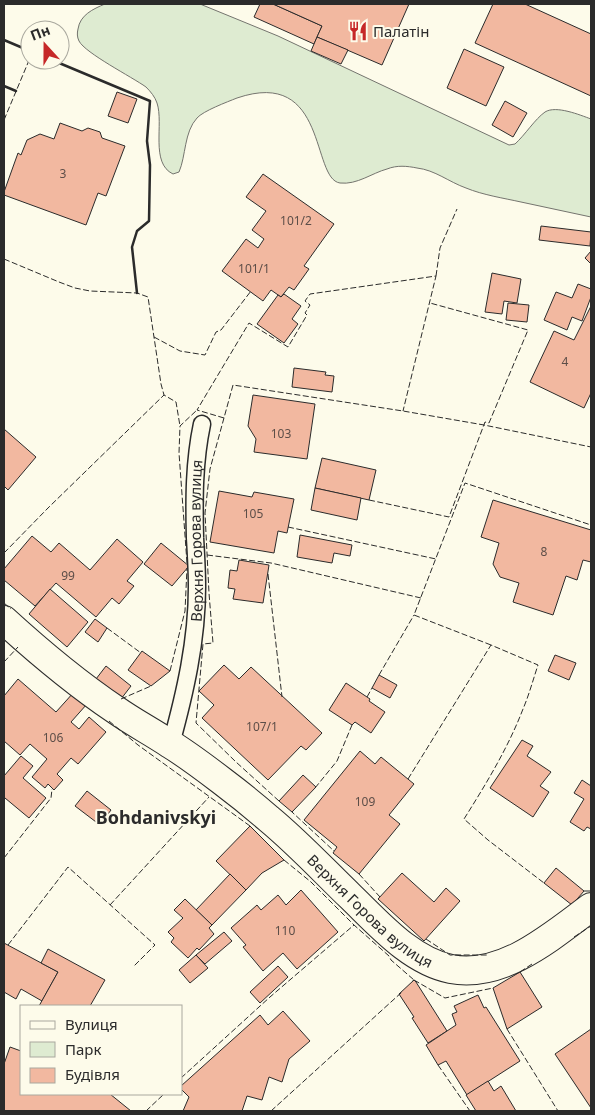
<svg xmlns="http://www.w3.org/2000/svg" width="595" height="1115" font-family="'Noto Sans',sans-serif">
<rect width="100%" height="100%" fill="#fdfbea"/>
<path fill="#deebd1" stroke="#74746e" d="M 105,4 L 200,4 L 278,36 L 509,145 L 515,144 C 525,135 535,119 545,112 C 556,105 580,115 591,119 L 591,217 C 568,212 544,207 521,202 C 503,198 483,195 466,188 C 449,182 435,170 417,168 C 407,166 397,165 387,169 C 372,173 357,185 340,183 C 311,179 328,67 237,98 C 227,102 203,111 197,118 C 184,132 186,156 179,172 L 173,174 C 150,163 164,124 157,103 C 155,97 151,92 146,87 C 132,77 85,53 79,41 C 77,37 77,33 78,29 C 80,15 93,9 105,4 Z"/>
<g fill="#f2b8a0" stroke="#2b2b2b">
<path d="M 260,4 L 273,4 L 322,26 L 314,44 L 254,17 Z"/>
<path d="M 273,4 L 409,4 L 382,65 L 317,37 L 322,26 Z"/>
<path d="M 493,4 L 525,4 L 591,34 L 591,96 L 475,43 Z"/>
<path d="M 317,37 L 348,50 L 341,64 L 311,51 Z"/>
<path d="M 464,49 L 504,67 L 486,106 L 447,88 Z"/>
<path d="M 117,92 L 137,99 L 128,123 L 108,116 Z"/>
<path d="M 505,101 L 527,113 L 513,137 L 492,125 Z"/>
<path d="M 60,123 L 82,131 L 88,128 L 100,132 L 102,138 L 125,146 L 106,196 L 98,193 L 86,225 L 4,195 L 4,192 L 18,153 L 21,155 L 27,140 L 40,134 L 54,139 Z"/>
<path d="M 263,174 L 334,224 L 304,266 L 309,269 L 294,290 L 289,287 L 281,297 L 271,290 L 263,301 L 222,271 L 246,239 L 258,248 L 264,239 L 252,230 L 266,211 L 246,197 Z"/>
<path d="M 541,226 L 591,232 L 590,246 L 539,240 Z"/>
<path d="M 591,251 L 591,264 L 585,258 Z"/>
<path d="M 492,273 L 521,279 L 517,303 L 504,301 L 502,314 L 485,312 Z"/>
<path d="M 578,284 L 591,289 L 591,297 L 582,321 L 572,317 L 567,330 L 544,320 L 556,292 L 572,298 Z"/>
<path d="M 284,294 L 301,306 L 292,319 L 298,324 L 284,343 L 257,324 L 278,295 L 281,297 Z"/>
<path d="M 508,303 L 529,305 L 527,322 L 506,320 Z"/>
<path d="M 591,306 L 591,393 L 584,408 L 530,382 L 554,331 L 574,340 Z"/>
<path d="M 294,368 L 326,372 L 325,375 L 334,376 L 332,392 L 292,387 Z"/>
<path d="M 253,395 L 315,404 L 307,459 L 254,452 L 256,439 L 248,426 Z"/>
<path d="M 4,429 L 36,457 L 8,490 L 4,486 Z"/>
<path d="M 322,458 L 376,470 L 369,500 L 315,488 Z"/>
<path d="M 315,488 L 361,498 L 357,520 L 311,510 Z"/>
<path d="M 219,491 L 252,497 L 254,492 L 294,499 L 287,533 L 278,531 L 274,553 L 210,542 Z"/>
<path d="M 493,500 L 591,530 L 591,562 L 583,560 L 577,580 L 566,576 L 553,615 L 513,602 L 519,583 L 500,577 L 493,564 L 499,543 L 481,537 Z"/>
<path d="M 300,535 L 352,545 L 350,556 L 334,553 L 332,563 L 297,557 Z"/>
<path d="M 32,536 L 51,552 L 59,543 L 90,570 L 117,539 L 143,562 L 127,581 L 134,586 L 119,604 L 112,598 L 96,617 L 56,583 L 35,606 L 4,580 L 4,569 Z"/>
<path d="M 161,543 L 189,566 L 172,586 L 144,564 Z"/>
<path d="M 239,560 L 269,565 L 263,603 L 233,599 L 235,589 L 228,588 L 230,570 L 237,571 Z"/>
<path d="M 50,589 L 88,622 L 67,647 L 29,614 Z"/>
<path d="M 95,619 L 107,628 L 98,642 L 85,632 Z"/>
<path d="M 142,651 L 170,671 L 151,686 L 128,670 Z"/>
<path d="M 555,655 L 576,663 L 569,680 L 548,671 Z"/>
<path d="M 224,665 L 239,679 L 251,667 L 322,733 L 306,750 L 301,746 L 268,780 L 202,718 L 214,705 L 199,691 Z"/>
<path d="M 106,666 L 131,686 L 121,699 L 96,679 Z"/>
<path d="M 379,675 L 397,685 L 390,698 L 372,688 Z"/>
<path d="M 18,679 L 56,712 L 74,692 L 87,704 L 71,722 L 79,729 L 89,717 L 106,732 L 78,764 L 71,758 L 57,774 L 63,780 L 54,790 L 48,784 L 45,788 L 32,777 L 47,759 L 30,744 L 20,755 L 4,741 L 4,696 Z"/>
<path d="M 346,683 L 370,699 L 369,701 L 385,712 L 371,733 L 355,722 L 352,725 L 329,710 Z"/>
<path d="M 522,740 L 533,746 L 527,756 L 551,772 L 540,786 L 549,792 L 533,817 L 490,788 Z"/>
<path d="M 360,751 L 375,764 L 381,757 L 414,784 L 389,815 L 400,824 L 359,874 L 333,853 L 337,847 L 304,820 Z"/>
<path d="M 21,756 L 33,766 L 23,778 L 46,798 L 29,818 L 5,798 L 4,800 L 4,776 Z"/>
<path d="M 303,775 L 316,787 L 292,812 L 279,801 Z"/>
<path d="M 582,780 L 591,786 L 591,829 L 587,827 L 584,831 L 570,822 L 584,799 L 574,793 Z"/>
<path d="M 87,791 L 111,810 L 100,825 L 75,806 Z"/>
<path d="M 250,826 L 284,860 L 262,873 L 246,890 L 216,861 Z"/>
<path d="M 556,868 L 584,891 L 572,905 L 544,883 Z"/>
<path d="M 402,873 L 434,902 L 446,888 L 460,901 L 424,941 L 378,899 Z"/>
<path d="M 230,874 L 246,890 L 212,925 L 196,910 Z"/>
<path d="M 301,890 L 338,932 L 297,969 L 283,953 L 263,971 L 243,947 L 246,945 L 231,928 L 257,905 L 261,910 L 278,895 L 286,905 Z"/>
<path d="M 185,899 L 212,925 L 209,928 L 214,934 L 199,950 L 197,948 L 188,958 L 171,942 L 174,938 L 168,932 L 183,918 L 174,910 Z"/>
<path d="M 224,932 L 232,941 L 205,964 L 196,955 Z"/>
<path d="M 4,943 L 58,972 L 42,1001 L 21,989 L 16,999 L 4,992 Z"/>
<path d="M 48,949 L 105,980 L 90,1006 L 39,1006 L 58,972 L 41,963 Z"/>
<path d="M 196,955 L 208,968 L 190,983 L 179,970 Z"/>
<path d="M 278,966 L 288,977 L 260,1003 L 250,992 Z"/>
<path d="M 520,972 L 542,1007 L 507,1029 L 493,988 Z"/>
<path d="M 414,980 L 416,982 L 447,1031 L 428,1043 L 412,1018 L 414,1017 L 399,994 Z"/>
<path d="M 478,995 L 484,1008 L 486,1007 L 520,1061 L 467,1095 L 446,1061 L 438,1065 L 426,1045 L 456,1025 L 452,1014 L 457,1012 L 454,1006 Z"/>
<path d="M 283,1011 L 310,1041 L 289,1059 L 282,1082 L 269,1077 L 262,1100 L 247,1096 L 242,1111 L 183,1111 L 189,1097 L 181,1089 L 181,1086 L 260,1015 L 268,1025 Z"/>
<path d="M 591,1029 L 591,1108 L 555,1054 Z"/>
<path d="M 10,1047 L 21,1051 L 21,1094 L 110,1094 L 131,1111 L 4,1111 L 4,1064 Z"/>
<path d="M 488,1081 L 494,1091 L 501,1086 L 516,1111 L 476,1111 L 466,1095 Z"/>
</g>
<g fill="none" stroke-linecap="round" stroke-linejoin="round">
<defs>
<g id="lane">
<path id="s1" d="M 171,744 C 185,693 197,641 197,587 C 197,571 196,554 195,538 C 194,499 194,462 202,424"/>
</g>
<g id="street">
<path id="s2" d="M 4,620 C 39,652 76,683 116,710 C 133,722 152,732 170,744 C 188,755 205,768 222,781 C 238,793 254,806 269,819 C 298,843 324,871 351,897 C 379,924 411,961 451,969 C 503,979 552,936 591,907"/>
</g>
</defs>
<use href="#lane" stroke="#2b2b2b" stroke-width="19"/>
<use href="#street" stroke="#2b2b2b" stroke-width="30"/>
<use href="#lane" stroke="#fdfbea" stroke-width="16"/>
<use href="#street" stroke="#fdfbea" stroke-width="28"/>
<g stroke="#2b2b2b" stroke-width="1" stroke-dasharray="6 2.5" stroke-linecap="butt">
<path d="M 4,120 L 30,58"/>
<path d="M 4,259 L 59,282 L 75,288 L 90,291 L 137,293 L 148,297 L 161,384 L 164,395"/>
<path d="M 436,276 L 440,248 L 457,209"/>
<path d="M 154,337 L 180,351 L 205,355 L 216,332 L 221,330 L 251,291"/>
<path d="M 224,418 L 197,410 L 249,323 L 288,347 L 307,315 L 305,313 L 310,305 L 305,301 L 310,294 L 436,276 L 403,411"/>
<path d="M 369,500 L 449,517 L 485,422 L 489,423 L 528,330 L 430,303"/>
<path d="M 288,527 L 436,559"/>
<path d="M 4,553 L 48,508 L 164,395 L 176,402 L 180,426"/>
<path d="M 207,555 L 271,563 L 421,598"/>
<path d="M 187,563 L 179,453 L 180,426 L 197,410"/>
<path d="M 268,574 L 282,697"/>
<path d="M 4,603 L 11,609"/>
<path d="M 107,628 L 141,653"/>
<path d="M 491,645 L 414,615 L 465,483 L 591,525"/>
<path d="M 4,662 L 18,647"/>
<path d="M 170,671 L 185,611 L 187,568"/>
<path d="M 379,675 L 414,615"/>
<path d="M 367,697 L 372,688"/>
<path d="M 121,699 L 151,686"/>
<path d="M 109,721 L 138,745 L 250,826"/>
<path d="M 408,779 L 491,645 L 538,665 C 533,680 529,695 523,709 C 508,748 486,784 464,819 L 488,840 L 544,883"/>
<path d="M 315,788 L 337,761 L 352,725"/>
<path d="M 279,801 L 236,762 L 196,723 L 203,644 L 213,643 L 209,593 L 205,513 L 210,469 L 233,385 L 403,411 L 484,425 L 591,447"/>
<path d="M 294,810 L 292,812 L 334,851"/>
<path d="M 4,858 L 51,798 L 52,789"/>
<path d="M 284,860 L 311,882 L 354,925"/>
<path d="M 359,874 L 380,897"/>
<path d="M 584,891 L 591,891"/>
<path d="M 110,905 L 209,797"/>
<path d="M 574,937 L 591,926"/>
<path d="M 426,939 L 450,955 L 489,955"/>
<path d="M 8,945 L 68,867 L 155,945 L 134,966"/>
<path d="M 520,972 L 532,964"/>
<path d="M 414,980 L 445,998 L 493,988"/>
<path d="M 507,1029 L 558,1111"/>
<path d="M 438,1065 L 470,1111"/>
<path d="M 181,1078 L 270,997 L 354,925 L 389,956 L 391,960 L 414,980 L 412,981"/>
<path d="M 146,1111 L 164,1094"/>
<path d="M 271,1111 L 402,992"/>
</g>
<g stroke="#2b2b2b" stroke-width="2.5">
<path d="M 4,40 L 30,51"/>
<path d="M 52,60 L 150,101 L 147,141 L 150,165 L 149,221 L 137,231 L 132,247 L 137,293"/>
<path d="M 4,86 L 16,91"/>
</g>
</g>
<defs>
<symbol id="restaurant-bare" viewBox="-9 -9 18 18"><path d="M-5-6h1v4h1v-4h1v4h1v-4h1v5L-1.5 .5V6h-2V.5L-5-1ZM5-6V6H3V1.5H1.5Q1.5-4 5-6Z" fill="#c62828" stroke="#fdfbea" stroke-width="2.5" paint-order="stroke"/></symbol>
</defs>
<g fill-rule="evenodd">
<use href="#restaurant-bare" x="344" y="17" width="28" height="28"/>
</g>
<g text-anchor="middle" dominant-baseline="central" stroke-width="4" stroke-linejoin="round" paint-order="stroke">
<g font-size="12" fill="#5d4e48">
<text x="63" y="173">3</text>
<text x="296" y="220">101/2</text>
<text x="254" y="268">101/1</text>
<text x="565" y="361">4</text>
<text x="281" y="433">103</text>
<text x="253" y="513">105</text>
<text x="544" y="551">8</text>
<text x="68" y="575">99</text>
<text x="262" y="726">107/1</text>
<text x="53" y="737">106</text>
<text x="365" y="801">109</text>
<text x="285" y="930">110</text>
</g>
<g font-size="15" fill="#2b2b2b" stroke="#fdfbea" text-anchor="start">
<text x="373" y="31">Палатін</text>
</g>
<g font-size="15" fill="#2b2b2b" stroke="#fdfbea">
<text stroke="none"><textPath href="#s1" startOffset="206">Верхня Горова вулиця</textPath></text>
<text stroke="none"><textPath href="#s2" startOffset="469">Верхня Горова вулиця</textPath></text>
</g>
<g font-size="18" font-weight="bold" fill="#2b2b2b" stroke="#fdfbea">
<text x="156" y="817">Bohdanivskyi</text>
</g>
</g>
<rect width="595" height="1115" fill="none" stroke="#2b2b2b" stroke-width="10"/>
<rect x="20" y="1005" width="162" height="90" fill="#fdfbea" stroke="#a9a89e"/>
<rect x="30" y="1021" width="25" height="8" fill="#fdfbea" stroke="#a9a89e"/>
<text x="65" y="1030" font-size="15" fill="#2b2b2b">Вулиця</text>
<rect x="30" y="1042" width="25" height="15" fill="#deebd1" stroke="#a9a89e"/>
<text x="65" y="1055" font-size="15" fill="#2b2b2b">Парк</text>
<rect x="30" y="1068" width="25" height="15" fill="#f2b8a0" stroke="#a9a89e"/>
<text x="65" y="1080" font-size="15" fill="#2b2b2b">Будівля</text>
<g transform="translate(45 45) rotate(339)"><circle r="24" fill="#fdfbea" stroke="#a9a89e"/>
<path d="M0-4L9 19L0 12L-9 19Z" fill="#c62828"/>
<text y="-8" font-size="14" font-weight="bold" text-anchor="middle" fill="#2b2b2b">Пн</text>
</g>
</svg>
